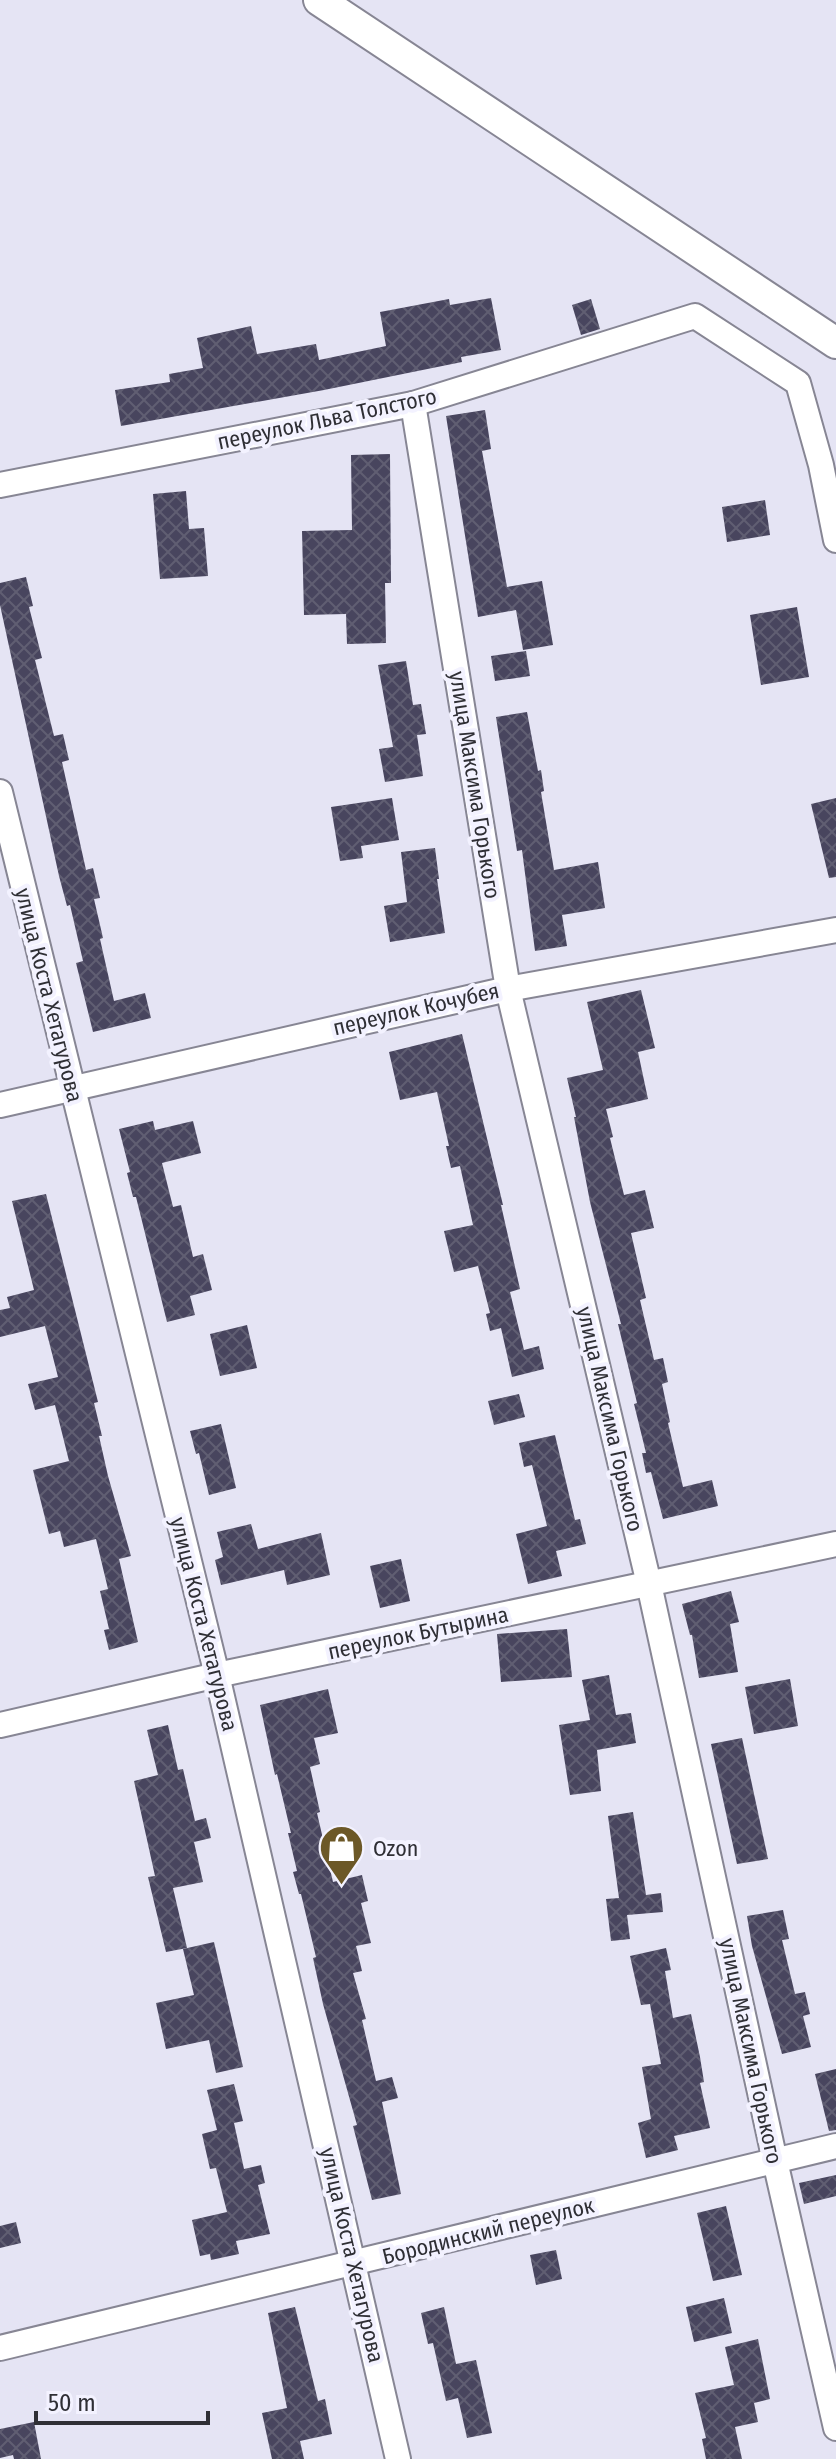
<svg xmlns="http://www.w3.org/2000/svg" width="836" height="2459" font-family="'Fira Sans Condensed',sans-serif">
<defs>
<pattern id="building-cross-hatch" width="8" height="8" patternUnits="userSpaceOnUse" patternTransform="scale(2)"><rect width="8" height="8" fill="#48455e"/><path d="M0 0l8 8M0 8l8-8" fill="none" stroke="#605e72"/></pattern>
</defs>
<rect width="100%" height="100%" fill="#e5e4f4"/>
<g fill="url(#building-cross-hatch)">
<path d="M 491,298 L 501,350 L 461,357 L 462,362 L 324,390 L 121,426 L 115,390 L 170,382 L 169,374 L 203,368 L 197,338 L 251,326 L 257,354 L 316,344 L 319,360 L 386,346 L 380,312 L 449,299 L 450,305 Z"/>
<path d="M 591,299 L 600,329 L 581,335 L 572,305 Z"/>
<path d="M 485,410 L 491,449 L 482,451 L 507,587 L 542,581 L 553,645 L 523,650 L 516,610 L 478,617 L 446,416 Z"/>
<path d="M 390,454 L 391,583 L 385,583 L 386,643 L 347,644 L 346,614 L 304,615 L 302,531 L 352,530 L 351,455 Z"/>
<path d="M 186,491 L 189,529 L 204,528 L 208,576 L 160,579 L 153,494 Z"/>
<path d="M 765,500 L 770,535 L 727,542 L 722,507 Z"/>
<path d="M 26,577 L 33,606 L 29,607 L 42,658 L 35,660 L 54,736 L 63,734 L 69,760 L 62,762 L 86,870 L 93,868 L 100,898 L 94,899 L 103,938 L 100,939 L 114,1001 L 145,993 L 151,1018 L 93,1032 L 76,963 L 83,961 L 70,905 L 67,906 L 59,876 L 0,605 L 0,583 Z"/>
<path d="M 797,607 L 809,677 L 761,685 L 750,615 Z"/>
<path d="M 526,651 L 530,676 L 495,681 L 491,656 Z"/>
<path d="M 406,661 L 413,705 L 421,704 L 426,734 L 417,735 L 423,776 L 385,782 L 379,749 L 393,747 L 378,665 Z"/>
<path d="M 527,712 L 538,771 L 541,770 L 544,791 L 541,792 L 554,870 L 598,862 L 605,908 L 562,915 L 567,946 L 535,951 L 522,850 L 517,851 L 496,717 Z"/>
<path d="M 392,798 L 399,840 L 361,846 L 363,858 L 340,861 L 331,807 Z"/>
<path d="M 836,798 L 836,877 L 829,878 L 811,804 Z"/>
<path d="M 435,848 L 439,879 L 437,879 L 445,933 L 390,942 L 384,906 L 407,902 L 401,852 Z"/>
<path d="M 641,990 L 655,1048 L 638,1052 L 648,1099 L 606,1109 L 613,1137 L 610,1138 L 624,1195 L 645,1190 L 654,1228 L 631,1233 L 646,1298 L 640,1300 L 654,1360 L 663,1358 L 668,1382 L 662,1384 L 670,1422 L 668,1423 L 683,1487 L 712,1480 L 718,1506 L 663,1519 L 651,1472 L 646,1473 L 642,1453 L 646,1453 L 634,1404 L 637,1403 L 618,1324 L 621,1324 L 590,1202 L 574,1117 L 576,1117 L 567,1078 L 603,1070 L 587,1002 Z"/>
<path d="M 462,1034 L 503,1205 L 501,1205 L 520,1289 L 510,1292 L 524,1350 L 539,1346 L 544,1369 L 512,1377 L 501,1328 L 490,1331 L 486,1314 L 490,1313 L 478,1266 L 454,1272 L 444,1231 L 473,1225 L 460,1166 L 451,1168 L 446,1146 L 449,1146 L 437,1092 L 400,1100 L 389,1052 Z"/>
<path d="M 153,1121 L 155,1130 L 193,1121 L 201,1153 L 162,1163 L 173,1207 L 181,1205 L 193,1257 L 203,1254 L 212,1290 L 190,1296 L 195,1315 L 167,1322 L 136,1197 L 133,1197 L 127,1173 L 130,1172 L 119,1129 Z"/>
<path d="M 46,1194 L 98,1402 L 94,1403 L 102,1436 L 99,1436 L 108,1476 L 131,1556 L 119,1559 L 138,1642 L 109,1650 L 104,1630 L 109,1629 L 100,1591 L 108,1589 L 96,1539 L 64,1547 L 60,1531 L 49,1534 L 33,1470 L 69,1461 L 55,1405 L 35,1410 L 28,1384 L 58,1377 L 45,1326 L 0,1337 L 0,1310 L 10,1308 L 7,1297 L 34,1290 L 12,1201 Z"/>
<path d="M 247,1325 L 257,1368 L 220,1376 L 210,1334 Z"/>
<path d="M 519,1394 L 525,1417 L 494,1425 L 488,1401 Z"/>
<path d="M 221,1424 L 236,1488 L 209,1495 L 199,1453 L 196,1454 L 190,1431 Z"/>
<path d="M 555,1435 L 575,1520 L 580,1519 L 586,1544 L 556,1551 L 562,1576 L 528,1584 L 516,1534 L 547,1526 L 532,1465 L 524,1467 L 519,1443 Z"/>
<path d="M 251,1524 L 258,1549 L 321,1533 L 330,1575 L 287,1585 L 284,1570 L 221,1585 L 215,1560 L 223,1557 L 217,1532 Z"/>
<path d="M 401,1559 L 410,1601 L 380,1608 L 370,1566 Z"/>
<path d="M 731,1591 L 739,1622 L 730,1624 L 738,1672 L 699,1678 L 692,1635 L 690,1635 L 682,1604 Z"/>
<path d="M 567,1629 L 572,1677 L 501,1682 L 497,1634 Z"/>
<path d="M 609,1675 L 616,1715 L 631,1713 L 636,1743 L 597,1750 L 601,1791 L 570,1795 L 559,1725 L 590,1720 L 582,1680 Z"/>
<path d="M 790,1679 L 798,1726 L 754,1734 L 745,1687 Z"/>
<path d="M 328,1689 L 338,1733 L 314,1738 L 320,1764 L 310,1767 L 320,1812 L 317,1813 L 333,1882 L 362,1875 L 368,1901 L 361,1903 L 371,1943 L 356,1946 L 362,1971 L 353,1973 L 366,2019 L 362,2020 L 376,2081 L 392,2077 L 398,2098 L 382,2102 L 401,2194 L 372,2200 L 353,2126 L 357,2125 L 323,2004 L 313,1958 L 316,1957 L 301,1894 L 299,1894 L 293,1872 L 297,1871 L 288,1833 L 291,1833 L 277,1774 L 275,1775 L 260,1705 Z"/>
<path d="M 168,1725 L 178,1770 L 183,1769 L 195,1821 L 206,1818 L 211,1838 L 194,1842 L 203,1882 L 173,1888 L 187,1948 L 166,1952 L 148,1877 L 155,1876 L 134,1781 L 158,1775 L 147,1730 Z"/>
<path d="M 742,1738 L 768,1859 L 737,1864 L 711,1744 Z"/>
<path d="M 633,1812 L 646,1895 L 661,1893 L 663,1912 L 627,1915 L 630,1939 L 611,1941 L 606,1899 L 619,1898 L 608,1816 Z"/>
<path d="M 783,1910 L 789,1939 L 782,1940 L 795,1994 L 805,1992 L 810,2014 L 803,2016 L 811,2047 L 782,2054 L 752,1946 L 747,1916 Z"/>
<path d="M 214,1942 L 243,2067 L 216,2073 L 209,2040 L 166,2049 L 156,2003 L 194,1995 L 183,1949 Z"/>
<path d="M 666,1948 L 671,1970 L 665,1971 L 673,2018 L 691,2014 L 700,2057 L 704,2082 L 700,2083 L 710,2128 L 674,2136 L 678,2150 L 646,2158 L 638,2123 L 651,2119 L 642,2067 L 661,2064 L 650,2004 L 641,2005 L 630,1956 Z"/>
<path d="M 836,2069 L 836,2130 L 829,2131 L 815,2074 Z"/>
<path d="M 234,2084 L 243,2121 L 234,2123 L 244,2169 L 261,2165 L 265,2183 L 258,2185 L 270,2234 L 236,2241 L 239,2254 L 211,2260 L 210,2254 L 200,2256 L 192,2220 L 227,2212 L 216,2168 L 210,2169 L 202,2134 L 217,2130 L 207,2090 Z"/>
<path d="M 836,2175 L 836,2196 L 804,2204 L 799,2183 Z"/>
<path d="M 726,2206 L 742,2275 L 713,2281 L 697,2213 Z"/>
<path d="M 16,2222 L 21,2243 L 0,2248 L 0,2226 Z"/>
<path d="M 556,2250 L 562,2279 L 536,2285 L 530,2255 Z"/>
<path d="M 724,2298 L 732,2333 L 694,2342 L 686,2307 Z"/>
<path d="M 295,2307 L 318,2401 L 325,2399 L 332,2434 L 300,2441 L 304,2459 L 272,2459 L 262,2413 L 287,2408 L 268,2313 Z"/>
<path d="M 444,2307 L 456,2364 L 476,2360 L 492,2433 L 467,2438 L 458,2398 L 446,2401 L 433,2343 L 428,2344 L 421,2313 Z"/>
<path d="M 758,2339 L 770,2399 L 754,2403 L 758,2422 L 735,2427 L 742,2459 L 706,2459 L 702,2439 L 706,2438 L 695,2393 L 734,2385 L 725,2347 Z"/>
<path d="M 34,2422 L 41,2459 L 14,2459 L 13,2455 L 0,2458 L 0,2429 Z"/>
</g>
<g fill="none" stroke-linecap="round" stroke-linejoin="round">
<defs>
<g id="minor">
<path d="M 413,404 L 508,989 L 649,1584 L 775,2161 L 836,2428"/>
<path d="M 0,485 L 413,404 L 695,316 L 798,383 L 821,465 L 836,540"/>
<path d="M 0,792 L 217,1675 L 398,2459"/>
<path d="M 0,1105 L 508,989 L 836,930"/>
<path d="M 0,1725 L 217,1675 L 836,1544"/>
<path d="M 0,2348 L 836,2146"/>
</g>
<path id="tertiary" d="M 319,0 L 836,343"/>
</defs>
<use href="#minor" stroke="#878694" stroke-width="28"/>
<use href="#tertiary" stroke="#878694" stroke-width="34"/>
<use href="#minor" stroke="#fff" stroke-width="24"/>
<use href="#tertiary" stroke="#fff" stroke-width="30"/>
</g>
<defs>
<symbol id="shop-pin" viewBox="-11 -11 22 30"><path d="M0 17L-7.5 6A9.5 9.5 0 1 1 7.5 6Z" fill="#6c5827" stroke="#f3f2ff"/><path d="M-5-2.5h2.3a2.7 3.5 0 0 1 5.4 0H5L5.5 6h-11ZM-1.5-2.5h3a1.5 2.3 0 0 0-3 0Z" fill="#fff"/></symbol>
</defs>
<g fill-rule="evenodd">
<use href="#shop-pin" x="316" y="1822" width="51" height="69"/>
</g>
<g text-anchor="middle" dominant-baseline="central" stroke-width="8" stroke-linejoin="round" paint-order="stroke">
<g font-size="22" fill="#2f2f35" stroke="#f3f2ff">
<text transform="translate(327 419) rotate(-12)">переулок Льва Толстого</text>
<text transform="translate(475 785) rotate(81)">улица Максима Горького</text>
<text transform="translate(49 995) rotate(76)">улица Коста Хетагурова</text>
<text transform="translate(416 1009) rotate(-13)">переулок Кочубея</text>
<text transform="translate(610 1419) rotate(77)">улица Максима Горького</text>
<text transform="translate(204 1624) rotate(76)">улица Коста Хетагурова</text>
<text transform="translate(418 1633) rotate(-12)">переулок Бутырина</text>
<text transform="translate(751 2051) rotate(78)">улица Максима Горького</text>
<text transform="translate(488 2231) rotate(-14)">Бородинский переулок</text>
<text transform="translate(352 2255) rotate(77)">улица Коста Хетагурова</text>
</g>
<g font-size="22" fill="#2f2f35" stroke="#f3f2ff" text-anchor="start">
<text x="373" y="1848">Ozon</text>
</g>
</g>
<path d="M36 2411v12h172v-12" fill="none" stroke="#2f2f35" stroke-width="4"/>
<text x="48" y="2411" font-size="24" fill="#2f2f35" stroke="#f3f2ff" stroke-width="6" paint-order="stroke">50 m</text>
</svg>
